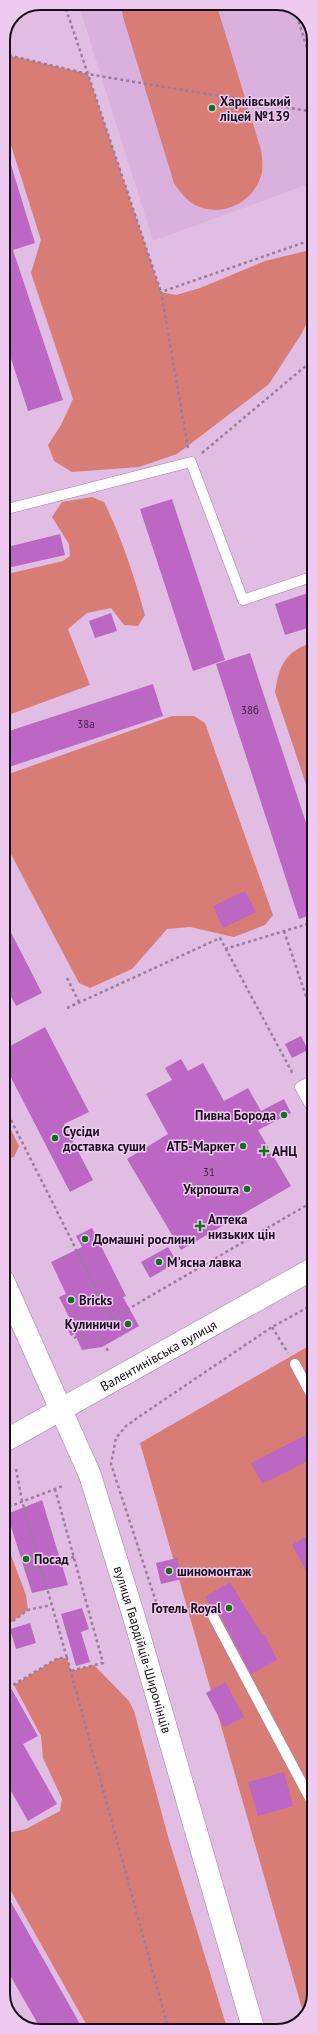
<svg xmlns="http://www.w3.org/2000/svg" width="317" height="2034" font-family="'PT Sans',sans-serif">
<rect width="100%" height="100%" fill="#e1bde3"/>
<path fill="#dab1dd" d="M 78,3 L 282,3 L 303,14 L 314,35 L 314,182 L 153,241 Z"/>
<g fill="#d87c76">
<path d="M 121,3 L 216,3 L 261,150 C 262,157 263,165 262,172 C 256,201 223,219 195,205 C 186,200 180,192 174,183 L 123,17 Z"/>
<path d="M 3,54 L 88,74 L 161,292 L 176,295 L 200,288 L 265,261 L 314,249 L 314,308 L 302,333 L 269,384 L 177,454 L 139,467 L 72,472 L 54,461 L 48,445 L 61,425 L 73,399 L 31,273 L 41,240 L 3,120 Z"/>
<path d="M 92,497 L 104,502 C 122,538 134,576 145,615 L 138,626 L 124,625 L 111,608 L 87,613 L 68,629 L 90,685 L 3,717 L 3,575 L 63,561 L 70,556 L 69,544 L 52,517 L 62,502 Z"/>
<path d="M 314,642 L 314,808 L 275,692 C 279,664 286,651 314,642 Z"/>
<path d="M 172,716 L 194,716 L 205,723 L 273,915 L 265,925 L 234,937 L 190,927 L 167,929 L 132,969 L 90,988 L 79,983 L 3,839 L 3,776 Z"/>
<path d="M 3,1114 L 19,1146 L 14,1157 L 3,1159 Z"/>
<path d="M 314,1343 L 314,1994 L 305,2019 L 140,1443 Z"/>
<path d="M 3,1534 L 26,1595 L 28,1610 L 3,1628 Z"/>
<path d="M 58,1658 L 67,1658 L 71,1671 L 94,1665 L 129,1701 L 134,1711 L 169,1840 L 228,2031 L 90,2031 L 3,1877 L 3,1834 L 26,1829 L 60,1811 L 62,1799 L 43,1758 L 41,1736 L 14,1685 Z"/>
</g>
<g fill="#bb67c3">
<path d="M 3,152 L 7,152 L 35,243 L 13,250 L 63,400 L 28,411 L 3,334 Z"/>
<path d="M 172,499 L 225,660 L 193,671 L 140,509 Z"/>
<path d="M 60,534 L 65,555 L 3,569 L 3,548 Z"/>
<path d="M 314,591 L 314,626 L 285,635 L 275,604 Z"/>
<path d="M 111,613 L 117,631 L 95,638 L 89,621 Z"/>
<path d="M 250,653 L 314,847 L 314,914 L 299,919 L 216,664 Z"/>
<path d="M 153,684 L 163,716 L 3,769 L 3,733 Z"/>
<path d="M 245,891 L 256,912 L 223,928 L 213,906 Z"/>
<path d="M 3,917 L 42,993 L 16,1006 L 3,981 Z"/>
<path d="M 45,1027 L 89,1112 L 64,1124 L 93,1180 L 70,1192 L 3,1062 L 3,1050 Z"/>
<path d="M 301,1036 L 308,1050 L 292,1058 L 285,1044 Z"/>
<path d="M 181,1059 L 188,1071 L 203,1063 L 224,1101 L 248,1088 L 261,1111 L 284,1099 L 291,1113 L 258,1130 L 291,1186 L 181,1250 L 127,1159 L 168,1134 L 146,1094 L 172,1080 L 165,1068 Z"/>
<path d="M 92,1228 L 126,1296 L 123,1297 L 139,1326 L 102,1347 L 82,1350 L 75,1334 L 71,1336 L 64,1322 L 70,1319 L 59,1297 L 66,1294 L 51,1262 L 82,1247 L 76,1236 Z"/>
<path d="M 168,1247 L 177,1262 L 150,1278 L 141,1262 Z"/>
<path d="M 314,1431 L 314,1458 L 262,1484 L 251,1463 Z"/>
<path d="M 42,1500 L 68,1585 L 32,1593 L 7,1514 Z"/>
<path d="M 314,1532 L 314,1585 L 292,1545 Z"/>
<path d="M 177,1558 L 182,1579 L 161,1584 L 156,1563 Z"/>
<path d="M 230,1582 L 263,1636 L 265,1635 L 277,1660 L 251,1674 L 219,1613 L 213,1610 L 205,1597 Z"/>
<path d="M 82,1608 L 89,1629 L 81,1632 L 90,1662 L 76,1666 L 61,1614 Z"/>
<path d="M 30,1623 L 36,1643 L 16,1649 L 10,1629 Z"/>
<path d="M 3,1674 L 38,1736 L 23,1744 L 57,1804 L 28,1821 L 3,1777 Z"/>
<path d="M 225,1682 L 244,1717 L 224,1727 L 206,1693 Z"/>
<path d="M 284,1772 L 293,1806 L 258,1816 L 248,1782 Z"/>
<path d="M 3,1888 L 84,2031 L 42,2031 L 3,1963 Z"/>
</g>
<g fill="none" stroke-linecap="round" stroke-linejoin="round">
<defs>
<g id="service">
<path d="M 3,510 L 191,462 L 243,600 L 314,576"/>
<path d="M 314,1079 L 300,1087 L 314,1112"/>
<path d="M 295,1364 L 314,1400"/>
<path d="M 213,1616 L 314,1806"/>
</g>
<g id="tertiary">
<path id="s1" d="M 3,1442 L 314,1268"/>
</g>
<g id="secondary">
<path id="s2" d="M 3,1280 L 90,1475 L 134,1617 L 254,2031"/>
</g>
</defs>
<use href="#service" stroke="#a482a7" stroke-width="11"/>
<use href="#tertiary" stroke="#a482a7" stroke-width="23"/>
<use href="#secondary" stroke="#a482a7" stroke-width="23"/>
<g stroke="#997d9b" stroke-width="2.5" stroke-dasharray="3 3" stroke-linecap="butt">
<path d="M 64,3 L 161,292"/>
<path d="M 295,10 L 314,70"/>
<path d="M 3,54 L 88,74 L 314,112"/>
<path d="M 188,448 L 161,292 L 314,239"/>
<path d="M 202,453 L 314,359"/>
<path d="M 284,931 L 314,1020"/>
<path d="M 225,949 L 314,922"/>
<path d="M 67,978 L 79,1002"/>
<path d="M 67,1008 L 220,938 L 293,1074"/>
<path d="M 309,1065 L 314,1054"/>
<path d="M 3,1104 L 111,1319"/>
<path d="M 95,1327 L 109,1353"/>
<path d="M 272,1327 L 288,1353"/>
<path d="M 74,1338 L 111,1319 L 314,1201"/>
<path d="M 3,1372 L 6,1377 L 3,1388"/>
<path d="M 16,1469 L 22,1501 L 67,1658"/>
<path d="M 55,1489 L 103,1663 L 70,1671"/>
<path d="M 3,1509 L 63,1486"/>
<path d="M 25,1571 L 74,1557"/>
<path d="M 158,1608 L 111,1464 L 116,1438 L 126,1426 L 143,1414 L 272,1327 L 314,1304"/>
<path d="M 3,1628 L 28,1610 L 51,1605"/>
<path d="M 3,1691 L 58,1658 L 67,1658 L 169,2031"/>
</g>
<use href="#service" stroke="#fff" stroke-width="10"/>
<use href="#tertiary" stroke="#fff" stroke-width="22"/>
<use href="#secondary" stroke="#fff" stroke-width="22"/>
</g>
<g fill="#126f1c" stroke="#eecaf1" stroke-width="1.5">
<circle cx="212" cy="108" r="4"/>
<circle cx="284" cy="1115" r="4"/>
<circle cx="55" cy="1138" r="4"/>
<circle cx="243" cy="1146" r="4"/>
<path d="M262 1145h4v4h4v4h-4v4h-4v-4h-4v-4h4z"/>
<circle cx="247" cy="1189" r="4"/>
<path d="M198 1220h4v4h4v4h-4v4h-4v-4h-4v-4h4z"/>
<circle cx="85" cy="1239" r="4"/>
<circle cx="159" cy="1262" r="4"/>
<circle cx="71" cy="1300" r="4"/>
<circle cx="128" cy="1324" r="4"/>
<circle cx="26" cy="1559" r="4"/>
<circle cx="169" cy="1571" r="4"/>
<circle cx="229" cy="1608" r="4"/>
</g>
<g text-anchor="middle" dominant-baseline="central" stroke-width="3" stroke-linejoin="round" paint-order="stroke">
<g font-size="11" fill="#422445">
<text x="250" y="710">38б</text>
<text x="86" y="724">38а</text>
<text x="209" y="1172">31</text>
</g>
<g font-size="13" font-weight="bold" fill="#190d1b" stroke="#eecaf1" text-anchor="start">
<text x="220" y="101">Харківський<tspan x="220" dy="15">ліцей №139</tspan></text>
<text x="276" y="1115" text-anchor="end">Пивна Борода</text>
<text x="63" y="1131">Сусіди<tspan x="63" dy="15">доставка суши</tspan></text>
<text x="235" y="1146" text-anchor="end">АТБ-Маркет</text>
<text x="272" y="1151">АНЦ</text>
<text x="239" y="1189" text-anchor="end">Укрпошта</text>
<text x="208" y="1219">Аптека<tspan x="208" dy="15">низьких цін</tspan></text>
<text x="93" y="1239">Домашні рослини</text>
<text x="167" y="1262">М'ясна лавка</text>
<text x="79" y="1300">Bricks</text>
<text x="120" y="1324" text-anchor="end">Кулиничи</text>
<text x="34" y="1559">Посад</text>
<text x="177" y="1571">шиномонтаж</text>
<text x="221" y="1608" text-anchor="end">Готель Royal</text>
</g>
<g font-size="13" fill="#190d1b" stroke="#eecaf1">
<text stroke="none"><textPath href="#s1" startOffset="178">Валентинівська вулиця</textPath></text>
<text stroke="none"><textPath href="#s2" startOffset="396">вулиця Гвардійців-Широнінців</textPath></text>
</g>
</g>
<path d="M0 0H317V2034H0ZM40 10H277A30 30 0 0 1 307 40V1994A30 30 0 0 1 277 2024H40A30 30 0 0 1 10 1994V40A30 30 0 0 1 40 10Z" fill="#eecaf1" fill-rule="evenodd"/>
<path fill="none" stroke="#190d1b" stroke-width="2" d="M40 10H277A30 30 0 0 1 307 40V1994A30 30 0 0 1 277 2024H40A30 30 0 0 1 10 1994V40A30 30 0 0 1 40 10Z"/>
</svg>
